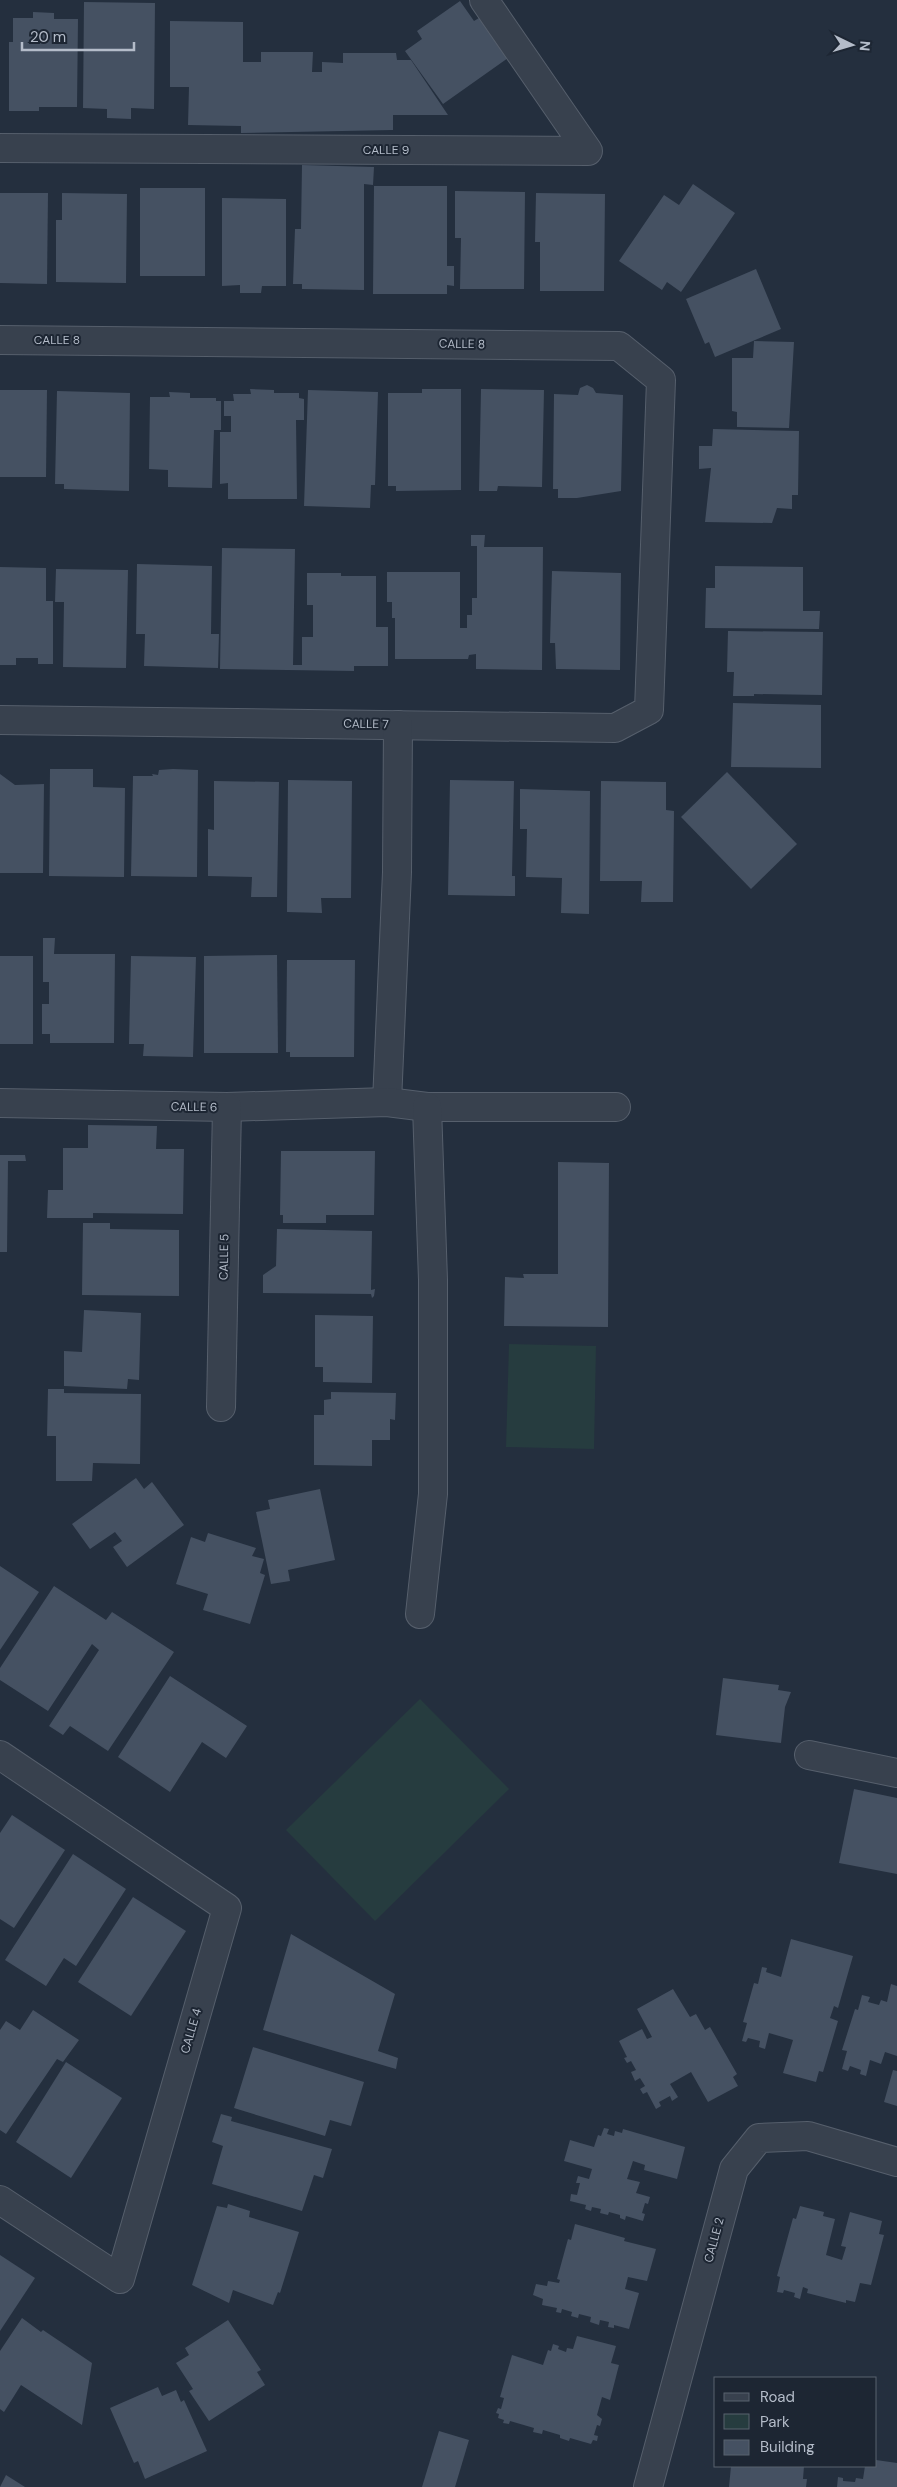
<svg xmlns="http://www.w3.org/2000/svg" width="897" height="2487" font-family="'DM Sans',sans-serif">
<rect width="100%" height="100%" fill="#242f3e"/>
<g fill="#263c3f">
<path d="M 509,1344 L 596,1346 L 594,1449 L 506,1447 Z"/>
<path d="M 420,1699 L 509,1789 L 375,1921 L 286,1830 Z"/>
</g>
<g fill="#455162">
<path d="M 460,1 L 474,21 L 479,18 L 508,58 L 443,104 L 405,51 L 422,39 L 417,31 Z"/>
<path d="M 84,2 L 155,3 L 154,109 L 131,108 L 131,119 L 107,118 L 107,109 L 83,108 Z"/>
<path d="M 33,12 L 54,13 L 54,19 L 78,19 L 77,107 L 39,107 L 39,111 L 9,111 L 9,42 L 13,42 L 13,18 L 33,18 Z"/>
<path d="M 170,21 L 243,22 L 243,62 L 261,62 L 261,52 L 313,52 L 312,72 L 322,72 L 322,62 L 343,63 L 343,53 L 396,53 L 397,60 L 411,60 L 448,115 L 393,115 L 393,130 L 241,133 L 241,126 L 188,125 L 189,87 L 170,87 Z"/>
<path d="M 302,165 L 374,167 L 373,185 L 364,184 L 364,290 L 302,289 L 302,284 L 293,284 L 295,229 L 301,229 Z"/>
<path d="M 693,184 L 735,213 L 681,292 L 667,282 L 662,290 L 619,261 L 664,195 L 679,205 Z"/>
<path d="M 374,186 L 447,186 L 447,266 L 454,266 L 454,286 L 447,285 L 447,294 L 373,294 Z"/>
<rect x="140" y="188" width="65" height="88"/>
<path d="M 455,191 L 525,192 L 524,289 L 460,289 L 461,238 L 455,238 Z"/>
<path d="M 0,193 L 48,193 L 47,284 L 0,283 Z"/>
<path d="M 62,193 L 127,194 L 126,283 L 56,282 L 56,220 L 62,220 Z"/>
<path d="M 536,193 L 605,194 L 604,291 L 540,291 L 540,242 L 535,242 Z"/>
<path d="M 222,198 L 286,199 L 286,286 L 262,286 L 261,293 L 240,293 L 240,285 L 222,286 Z"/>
<path d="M 756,269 L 781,329 L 715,357 L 709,342 L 705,344 L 686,299 Z"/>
<path d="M 754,341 L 794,342 L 789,428 L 737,427 L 737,412 L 732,411 L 732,358 L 753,358 Z"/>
<path d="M 587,385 L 593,388 L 596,393 L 623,395 L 621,491 L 577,498 L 558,498 L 558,489 L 553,489 L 554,394 L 578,395 L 580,388 Z"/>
<path d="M 250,389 L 274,390 L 274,393 L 299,393 L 299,398 L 304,399 L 304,420 L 296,420 L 297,499 L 228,499 L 228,483 L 220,484 L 220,432 L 231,432 L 231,416 L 224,416 L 224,401 L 234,401 L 233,394 L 251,394 Z"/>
<path d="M 422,389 L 461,389 L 461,490 L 396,491 L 396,486 L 388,486 L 388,393 L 422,393 Z"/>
<path d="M 481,389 L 544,390 L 542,487 L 498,486 L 497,491 L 479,491 Z"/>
<path d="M 0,390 L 47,390 L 46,477 L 0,477 Z"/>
<path d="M 308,390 L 378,392 L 375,485 L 371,485 L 370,508 L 304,506 Z"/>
<path d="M 57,391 L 130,393 L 129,491 L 64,489 L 64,484 L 55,484 Z"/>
<path d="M 169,392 L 190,393 L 190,398 L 216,398 L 216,401 L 221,401 L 221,430 L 214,430 L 212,488 L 168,487 L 168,470 L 149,469 L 150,397 L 170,397 Z"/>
<path d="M 713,429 L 799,431 L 798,495 L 792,495 L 792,509 L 777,508 L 772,523 L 705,522 L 711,468 L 699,469 L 699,446 L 712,446 Z"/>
<path d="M 471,535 L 485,535 L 484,547 L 543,547 L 542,670 L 476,669 L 476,654 L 469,655 L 468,659 L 395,659 L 395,618 L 392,618 L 392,602 L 387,602 L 387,572 L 460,572 L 460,628 L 467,628 L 467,615 L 472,615 L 472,598 L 477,598 L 477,546 L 471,546 Z"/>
<path d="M 222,548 L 295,549 L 293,665 L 302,665 L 302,637 L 313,637 L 313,605 L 307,605 L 307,573 L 341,573 L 341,576 L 376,576 L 376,627 L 388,627 L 388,666 L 354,666 L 354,671 L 220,669 Z"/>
<path d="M 137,564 L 212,566 L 211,634 L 219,634 L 218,668 L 144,666 L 145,634 L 136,634 Z"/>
<path d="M 715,566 L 803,567 L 803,611 L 820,611 L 819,629 L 705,628 L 706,588 L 715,588 Z"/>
<path d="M 0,567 L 46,568 L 46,601 L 53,601 L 53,664 L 38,664 L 38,658 L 16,658 L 16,665 L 0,665 Z"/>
<path d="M 56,569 L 128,570 L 126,668 L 63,667 L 64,602 L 55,602 Z"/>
<path d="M 552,571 L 621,573 L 620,670 L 556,669 L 555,643 L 550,643 Z"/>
<path d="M 728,631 L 823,632 L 822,695 L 754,694 L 754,696 L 733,696 L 734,672 L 727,672 Z"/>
<path d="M 733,703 L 821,705 L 821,768 L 731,767 Z"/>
<path d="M 50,769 L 93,769 L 93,787 L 125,788 L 124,877 L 49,876 Z"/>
<path d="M 173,769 L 198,770 L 197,877 L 131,876 L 133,776 L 153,776 L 152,774 L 158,775 L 159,770 Z"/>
<path d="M 727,772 L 797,844 L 751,889 L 681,817 Z"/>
<path d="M 0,774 L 15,785 L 44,784 L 43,873 L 0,873 Z"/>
<path d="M 288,780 L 352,781 L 351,898 L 321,898 L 322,913 L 287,912 Z"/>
<path d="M 450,780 L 514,781 L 512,876 L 515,876 L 515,896 L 448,895 Z"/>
<path d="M 214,781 L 279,782 L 277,897 L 251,897 L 252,877 L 208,876 L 208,829 L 214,830 Z"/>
<path d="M 601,781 L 666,782 L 666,810 L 674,811 L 673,902 L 641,902 L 642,881 L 600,881 Z"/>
<path d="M 520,789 L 590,791 L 589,914 L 561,913 L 562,878 L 526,877 L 527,829 L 520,829 Z"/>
<path d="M 43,938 L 55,938 L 54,954 L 115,954 L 114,1043 L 50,1043 L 50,1034 L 42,1034 L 42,1004 L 49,1004 L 49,982 L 43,982 Z"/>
<path d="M 277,955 L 278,1053 L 204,1053 L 204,956 Z"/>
<rect x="0" y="956" width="33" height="88"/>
<path d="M 131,956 L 196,957 L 193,1057 L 143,1056 L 144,1044 L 129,1044 Z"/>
<path d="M 287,960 L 355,960 L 354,1057 L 290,1057 L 290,1052 L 286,1052 Z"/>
<path d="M 88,1125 L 157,1126 L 156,1149 L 184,1149 L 183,1214 L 93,1213 L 93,1218 L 47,1218 L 48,1190 L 63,1190 L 63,1148 L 88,1148 Z"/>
<path d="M 281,1151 L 375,1151 L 374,1215 L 326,1215 L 326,1223 L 283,1223 L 283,1215 L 280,1215 Z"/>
<path d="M 0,1155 L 25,1155 L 26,1161 L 8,1161 L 7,1252 L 0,1252 Z"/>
<path d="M 558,1162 L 609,1163 L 608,1327 L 504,1326 L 505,1277 L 524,1278 L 523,1274 L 558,1274 Z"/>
<path d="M 83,1223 L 110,1223 L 110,1229 L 179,1230 L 179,1296 L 82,1295 Z"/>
<path d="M 277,1229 L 372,1231 L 371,1290 L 375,1289 L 374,1296 L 372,1298 L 371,1294 L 263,1293 L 263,1275 L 276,1266 Z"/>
<path d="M 84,1310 L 141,1313 L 139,1380 L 128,1379 L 127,1389 L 64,1386 L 64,1351 L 82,1352 Z"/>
<path d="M 315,1315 L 373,1316 L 372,1383 L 323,1382 L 323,1367 L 315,1367 Z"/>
<path d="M 48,1389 L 64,1389 L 64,1393 L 141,1394 L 140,1464 L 93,1463 L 92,1481 L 56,1481 L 56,1436 L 47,1436 Z"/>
<path d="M 331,1392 L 396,1393 L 395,1420 L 390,1419 L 390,1440 L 372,1440 L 372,1466 L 314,1465 L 314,1415 L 324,1415 L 324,1400 L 331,1399 Z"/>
<path d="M 136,1478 L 144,1489 L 152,1482 L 184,1525 L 127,1567 L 113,1547 L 122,1541 L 115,1532 L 90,1549 L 72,1524 Z"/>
<path d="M 320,1489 L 335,1560 L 288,1570 L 290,1581 L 271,1584 L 256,1512 L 270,1509 L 268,1500 Z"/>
<path d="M 208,1533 L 256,1548 L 252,1556 L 264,1559 L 260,1573 L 265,1575 L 250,1624 L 203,1610 L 208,1594 L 176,1584 L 191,1537 L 205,1542 Z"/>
<path d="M 0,1566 L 39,1592 L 0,1650 Z"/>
<path d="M 54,1586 L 106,1620 L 112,1612 L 174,1652 L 108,1751 L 70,1726 L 63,1735 L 49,1726 L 99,1650 L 92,1644 L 48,1711 L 0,1680 L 0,1668 Z"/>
<path d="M 170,1676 L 247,1726 L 226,1758 L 202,1742 L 170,1792 L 118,1757 Z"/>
<path d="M 723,1678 L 779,1685 L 778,1690 L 791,1692 L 785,1707 L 781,1743 L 716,1735 Z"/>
<path d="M 854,1789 L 897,1798 L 897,1874 L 839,1863 Z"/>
<path d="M 12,1815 L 65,1850 L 14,1928 L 0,1919 L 0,1833 Z"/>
<path d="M 73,1854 L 126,1889 L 76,1966 L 64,1958 L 46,1986 L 5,1960 Z"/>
<path d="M 133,1897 L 186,1931 L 131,2016 L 78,1982 Z"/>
<path d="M 291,1934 L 395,1994 L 378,2051 L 398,2058 L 396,2069 L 263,2030 Z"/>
<path d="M 791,1939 L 853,1956 L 838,2008 L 834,2006 L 830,2018 L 838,2021 L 823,2072 L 819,2071 L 816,2082 L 783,2073 L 793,2040 L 769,2033 L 765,2049 L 759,2047 L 760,2041 L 748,2038 L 746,2042 L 742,2041 L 747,2023 L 743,2022 L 754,1983 L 758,1984 L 762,1967 L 767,1968 L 766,1972 L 781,1977 Z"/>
<path d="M 891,1984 L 897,1986 L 897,2056 L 885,2052 L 881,2064 L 870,2060 L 866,2076 L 860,2074 L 861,2070 L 850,2066 L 848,2071 L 842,2069 L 847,2051 L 842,2050 L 855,2009 L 858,2010 L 862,1995 L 870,1997 L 868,2002 L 879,2005 L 881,2000 L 887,2002 Z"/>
<path d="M 673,1989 L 690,2017 L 696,2014 L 705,2030 L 710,2027 L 737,2074 L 733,2077 L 738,2086 L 708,2102 L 691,2072 L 670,2084 L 678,2097 L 672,2101 L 670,2096 L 659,2102 L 661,2106 L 656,2109 L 647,2092 L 643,2094 L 640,2089 L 645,2086 L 640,2078 L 635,2081 L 631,2072 L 636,2070 L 631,2061 L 627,2063 L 624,2058 L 627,2057 L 619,2041 L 642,2029 L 647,2039 L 652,2037 L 637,2009 Z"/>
<path d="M 33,2010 L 79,2040 L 63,2062 L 57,2059 L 6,2134 L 0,2130 L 0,2030 L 6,2021 L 20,2030 Z"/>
<path d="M 253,2047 L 364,2082 L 351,2126 L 330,2120 L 325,2136 L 234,2108 Z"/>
<path d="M 66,2062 L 122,2098 L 71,2178 L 16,2142 Z"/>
<path d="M 893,2070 L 897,2071 L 897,2106 L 884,2102 Z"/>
<path d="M 221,2114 L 232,2117 L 231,2121 L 332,2149 L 323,2178 L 314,2175 L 302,2211 L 212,2184 L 223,2146 L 212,2142 Z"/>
<path d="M 604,2128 L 609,2129 L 607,2134 L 614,2136 L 615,2131 L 622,2133 L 623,2129 L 685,2147 L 677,2179 L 644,2170 L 645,2165 L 633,2161 L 627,2179 L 640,2182 L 636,2193 L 650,2197 L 648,2204 L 645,2203 L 642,2213 L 645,2214 L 643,2221 L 626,2216 L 625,2220 L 620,2218 L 620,2215 L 609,2212 L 608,2215 L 600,2213 L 601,2209 L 592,2207 L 591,2211 L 585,2209 L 586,2205 L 570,2201 L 571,2194 L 577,2195 L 580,2183 L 576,2183 L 578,2176 L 589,2179 L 592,2169 L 564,2161 L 570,2140 L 594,2147 L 598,2135 L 601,2136 Z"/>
<path d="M 228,2204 L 250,2211 L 249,2217 L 299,2232 L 280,2293 L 278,2292 L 273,2305 L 233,2290 L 229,2303 L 192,2285 L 217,2206 L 227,2208 Z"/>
<path d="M 800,2206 L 824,2212 L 823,2216 L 835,2219 L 826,2255 L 842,2260 L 846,2247 L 841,2246 L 850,2212 L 882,2221 L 879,2234 L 884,2235 L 871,2285 L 860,2283 L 855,2302 L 846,2300 L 846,2303 L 807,2293 L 808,2289 L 803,2287 L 800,2299 L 794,2297 L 795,2293 L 784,2290 L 783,2293 L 777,2292 L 780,2277 L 777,2276 L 793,2218 L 796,2219 Z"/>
<path d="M 575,2224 L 625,2238 L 624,2241 L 656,2249 L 647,2281 L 628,2277 L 625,2289 L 639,2293 L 629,2329 L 614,2325 L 614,2328 L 608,2327 L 609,2322 L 600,2320 L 599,2325 L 590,2322 L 591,2317 L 579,2314 L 578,2318 L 571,2316 L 572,2312 L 562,2309 L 561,2313 L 556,2312 L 557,2308 L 542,2305 L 543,2299 L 533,2295 L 536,2284 L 547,2286 L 548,2281 L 559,2283 L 560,2280 L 557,2279 L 568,2239 L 571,2240 Z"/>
<path d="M 0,2255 L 35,2278 L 0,2331 Z"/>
<path d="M 22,2318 L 41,2332 L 43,2330 L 92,2363 L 82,2425 L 21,2385 L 4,2412 L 0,2409 L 0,2351 Z"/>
<path d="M 228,2320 L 261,2370 L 257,2372 L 265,2385 L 209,2421 L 189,2391 L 193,2389 L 176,2363 L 189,2355 L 185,2348 Z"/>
<path d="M 577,2336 L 616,2346 L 611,2363 L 619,2365 L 610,2400 L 602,2397 L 597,2415 L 602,2419 L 600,2426 L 597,2425 L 594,2435 L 598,2436 L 597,2441 L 593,2440 L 591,2444 L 570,2438 L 569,2441 L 560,2438 L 560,2435 L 543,2430 L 542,2434 L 533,2432 L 534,2428 L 510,2421 L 509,2424 L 503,2423 L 504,2420 L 498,2418 L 499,2414 L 496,2413 L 498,2408 L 501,2409 L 504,2398 L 500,2397 L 512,2355 L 543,2365 L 548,2350 L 551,2351 L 553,2344 L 559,2346 L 558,2349 L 566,2352 L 567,2348 L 573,2349 Z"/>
<path d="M 158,2387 L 162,2396 L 176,2390 L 181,2402 L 184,2400 L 207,2451 L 145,2479 L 138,2461 L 134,2463 L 110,2408 Z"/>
<path d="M 439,2431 L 469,2440 L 455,2487 L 422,2487 Z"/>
<path d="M 876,2460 L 897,2463 L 897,2487 L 837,2487 L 838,2477 L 843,2478 L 843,2481 L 855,2482 L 856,2478 L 863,2479 L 865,2466 L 876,2466 Z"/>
<path d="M 731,2466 L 804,2466 L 803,2479 L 807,2479 L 806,2487 L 729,2487 Z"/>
<path d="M 6,2475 L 25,2487 L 0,2487 Z"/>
</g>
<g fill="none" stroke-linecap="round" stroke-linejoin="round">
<defs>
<g id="minor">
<path d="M 0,148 L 588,151 L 484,0"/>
<path d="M 0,340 L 619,346 L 661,380 L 649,710 L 615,728 L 0,720"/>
<path d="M 387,1102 L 397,872 L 398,725"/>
<path d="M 0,1103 L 227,1107 L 387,1102 L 427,1107 L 616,1107"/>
<path d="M 221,1407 L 227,1107"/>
<path d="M 420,1614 L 433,1494 L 433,1280 L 427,1107"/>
<path d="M 0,1755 L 227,1908 L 120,2279 L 0,2200"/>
<path d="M 809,1755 L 897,1773"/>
<path d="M 648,2487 L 734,2169 L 759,2138 L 808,2136 L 897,2162"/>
</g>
</defs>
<use href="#minor" stroke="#565f6c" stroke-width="30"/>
<use href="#minor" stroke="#38414e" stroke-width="28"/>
</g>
<g text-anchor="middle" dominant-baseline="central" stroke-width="4" stroke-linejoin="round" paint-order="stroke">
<g font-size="12" fill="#b4bcc9" stroke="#1d2633">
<text x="386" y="150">CALLE 9</text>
<text x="57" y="340">CALLE 8</text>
<text transform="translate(462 344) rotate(1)">CALLE 8</text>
<text transform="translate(366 724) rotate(1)">CALLE 7</text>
<text transform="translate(194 1107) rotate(1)">CALLE 6</text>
<text transform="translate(224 1257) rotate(-89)">CALLE 5</text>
<text transform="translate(191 2031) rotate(-74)">CALLE 4</text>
<text transform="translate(714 2240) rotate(-75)">CALLE 2</text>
</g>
</g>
<rect x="714" y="2377" width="162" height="90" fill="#1d2633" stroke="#59626f"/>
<rect x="724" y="2393" width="25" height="8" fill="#38414e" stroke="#59626f"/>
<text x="760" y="2402" font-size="15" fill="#b4bcc9">Road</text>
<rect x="724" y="2414" width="25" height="15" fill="#263c3f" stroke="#59626f"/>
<text x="760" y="2427" font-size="15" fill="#b4bcc9">Park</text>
<rect x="724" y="2440" width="25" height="15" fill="#455162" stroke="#59626f"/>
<text x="760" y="2452" font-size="15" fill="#b4bcc9">Building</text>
<g transform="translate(852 45) rotate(95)" stroke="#1d2633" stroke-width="4" paint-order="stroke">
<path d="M0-4L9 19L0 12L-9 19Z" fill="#b4bcc9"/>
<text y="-8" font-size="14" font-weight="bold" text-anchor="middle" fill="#b4bcc9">N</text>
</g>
<path d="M22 42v8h112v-8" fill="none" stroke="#b4bcc9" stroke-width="2.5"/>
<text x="30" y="42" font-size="15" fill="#b4bcc9" stroke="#1d2633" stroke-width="4" paint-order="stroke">20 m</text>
</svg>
